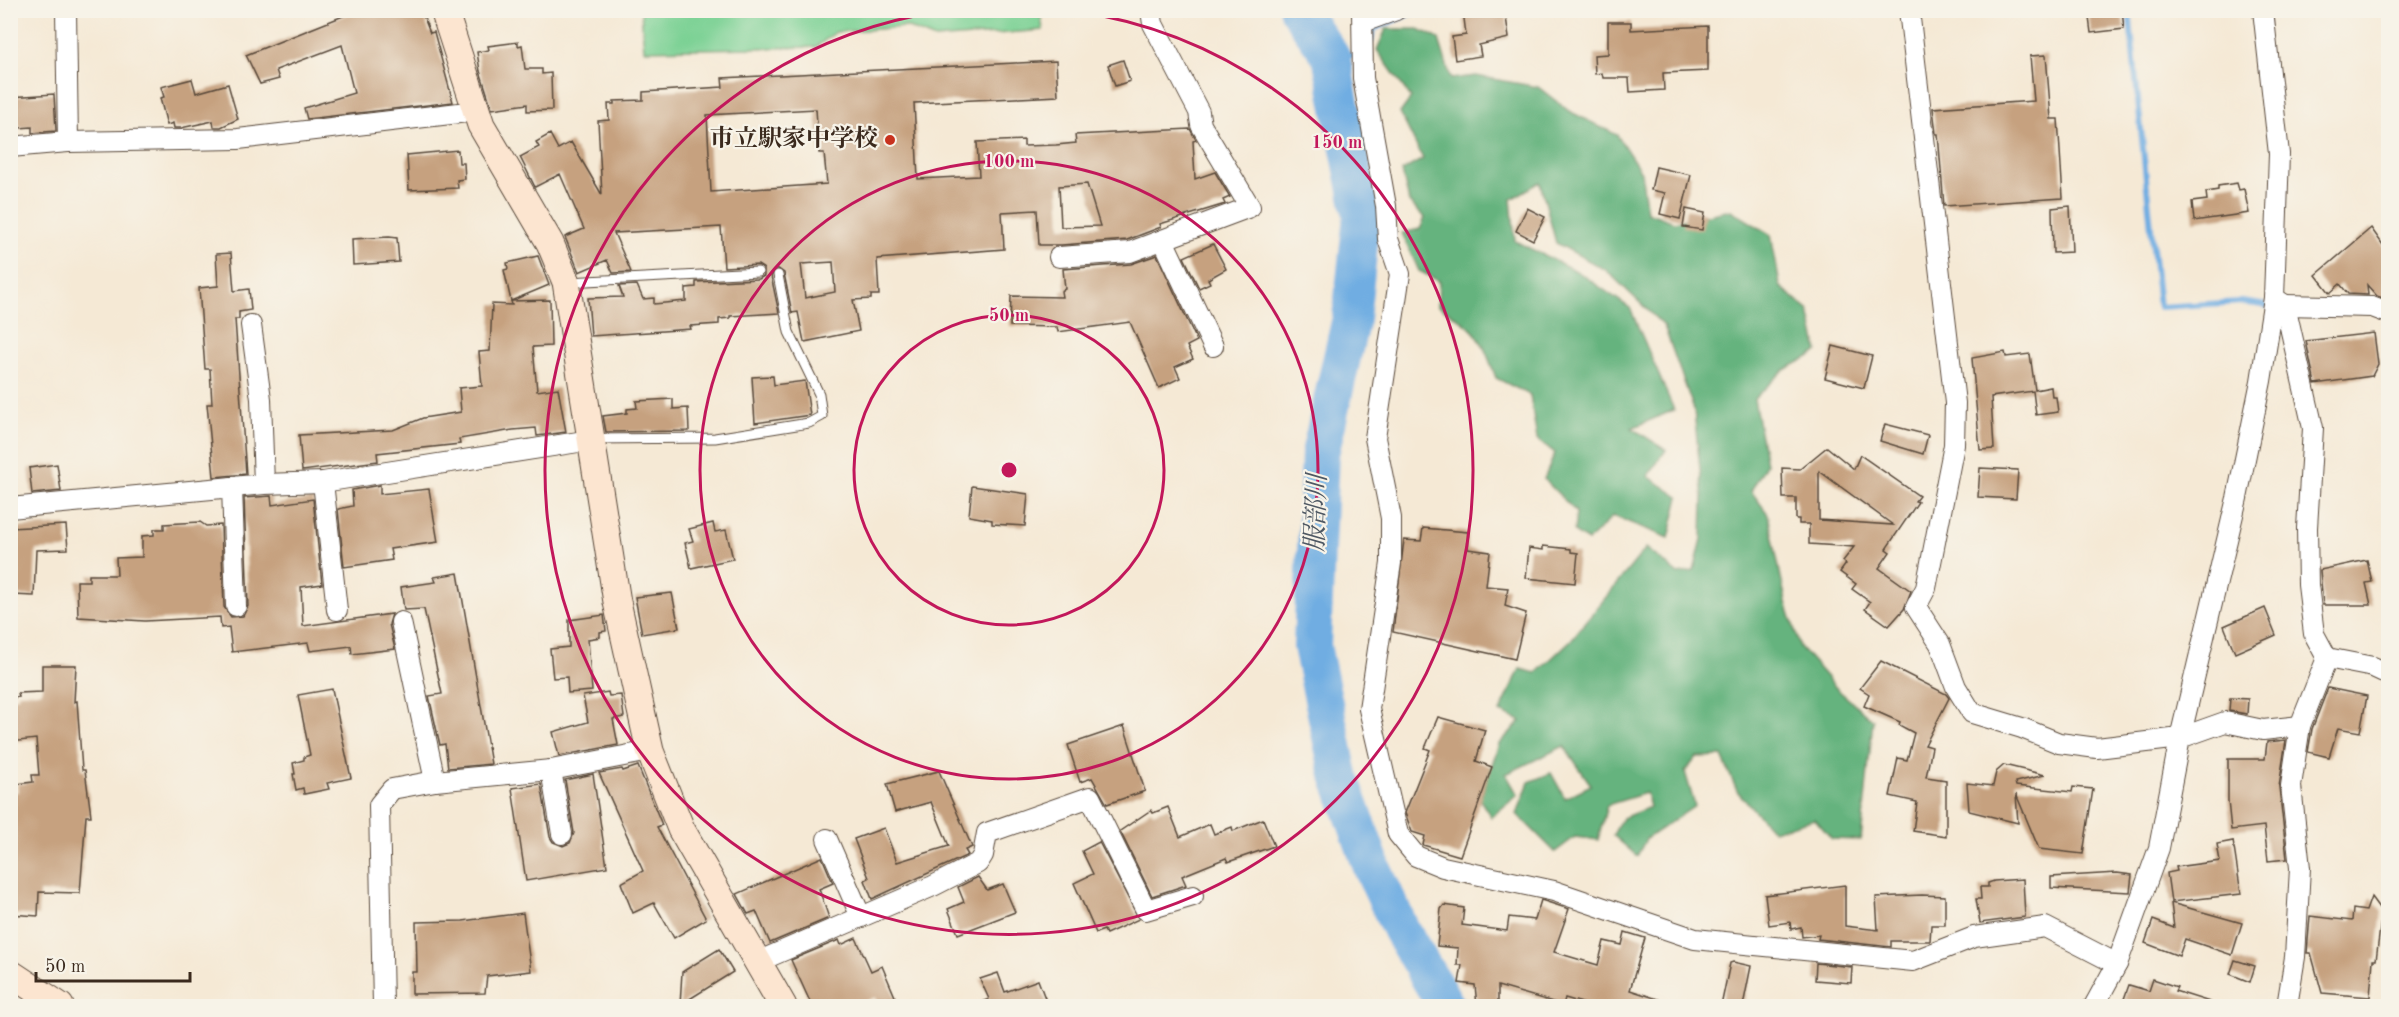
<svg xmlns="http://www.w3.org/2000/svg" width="2399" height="1017" font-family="'Old Standard TT','Noto Serif JP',serif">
<rect width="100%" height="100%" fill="#f7f3e8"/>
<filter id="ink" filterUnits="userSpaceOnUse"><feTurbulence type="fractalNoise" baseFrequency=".0167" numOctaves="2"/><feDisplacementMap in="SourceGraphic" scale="12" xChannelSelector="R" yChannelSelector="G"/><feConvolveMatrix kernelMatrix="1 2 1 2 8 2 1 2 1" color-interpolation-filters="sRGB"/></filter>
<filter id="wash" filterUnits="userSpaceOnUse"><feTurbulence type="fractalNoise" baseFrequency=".008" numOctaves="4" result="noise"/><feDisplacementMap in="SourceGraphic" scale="24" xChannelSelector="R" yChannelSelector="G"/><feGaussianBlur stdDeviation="1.35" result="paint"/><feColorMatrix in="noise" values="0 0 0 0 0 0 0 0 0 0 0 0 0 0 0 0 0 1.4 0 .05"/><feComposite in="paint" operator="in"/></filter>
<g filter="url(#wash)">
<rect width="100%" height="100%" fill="#f5e9d5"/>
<path fill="#7cd194" stroke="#5c7e59" stroke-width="1.5" d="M 1040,11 L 1043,30 L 935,39 L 906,27 L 836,32 L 816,47 L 644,50 L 641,11 Z"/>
<path fill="#65b37e" stroke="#506e4e" stroke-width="1.5" d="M 1386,29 L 1419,29 L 1439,39 L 1451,79 L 1476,76 L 1538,87 L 1569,111 L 1617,135 L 1641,172 L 1647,212 L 1674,222 L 1731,210 L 1771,235 L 1780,286 L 1809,311 L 1818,352 L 1784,370 L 1754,399 L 1766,464 L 1751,491 L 1768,514 L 1786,602 L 1800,647 L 1838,690 L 1873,720 L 1861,840 L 1832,839 L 1815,819 L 1773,831 L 1737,791 L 1722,756 L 1697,757 L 1685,772 L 1695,806 L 1646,839 L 1637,856 L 1613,835 L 1622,818 L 1650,807 L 1646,793 L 1607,805 L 1598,840 L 1575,837 L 1555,852 L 1517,814 L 1529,782 L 1551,773 L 1565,798 L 1591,785 L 1564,746 L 1506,774 L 1518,795 L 1491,817 L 1480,800 L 1499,744 L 1521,721 L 1500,712 L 1520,669 L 1536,673 L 1571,640 L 1646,548 L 1678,574 L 1694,571 L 1702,539 L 1703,499 L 1694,410 L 1664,326 L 1606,270 L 1556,243 L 1540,182 L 1511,199 L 1515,241 L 1578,272 L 1630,308 L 1674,410 L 1632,428 L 1666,450 L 1648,476 L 1679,497 L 1669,538 L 1613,516 L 1588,541 L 1574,532 L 1576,512 L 1544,479 L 1555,453 L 1537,439 L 1530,395 L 1496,378 C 1481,337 1477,327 1438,306 L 1439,281 L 1419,271 L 1402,233 L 1420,229 L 1425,218 L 1409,202 L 1402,171 L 1423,159 L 1400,113 L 1411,98 L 1377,50 Z"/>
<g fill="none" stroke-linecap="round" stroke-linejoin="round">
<g stroke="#70ade2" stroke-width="6">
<path d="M 2129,10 L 2159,307 L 2241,302 L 2270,306"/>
<path d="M 1371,41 L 1373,29 L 1419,10"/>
<path d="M 1331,56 L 1360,55"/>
</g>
<path stroke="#70ade2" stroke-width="38" d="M 1298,10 L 1331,56 L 1362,216 L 1351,318 L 1320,454 L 1312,646 L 1339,775 L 1373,870 L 1401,930 L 1446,1006"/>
</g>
<g id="blocks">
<g fill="#c6a17f" fill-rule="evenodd">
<path d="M 358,10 L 421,10 L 430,33 L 434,32 L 453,102 L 307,119 L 304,108 L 354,93 L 342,45 L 276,70 L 279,79 L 260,84 L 246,55 Z"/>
<path d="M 1463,10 L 1505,10 L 1509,38 L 1479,45 L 1481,56 L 1455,60 L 1452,37 L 1466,35 Z"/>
<path d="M 2088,10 L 2122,10 L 2124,29 L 2091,33 Z"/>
<path d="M 1608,22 L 1631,22 L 1631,30 L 1708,26 L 1708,71 L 1663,73 L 1664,90 L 1630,92 L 1629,78 L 1603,78 L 1602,73 L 1595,74 L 1594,55 L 1608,54 Z"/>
<path d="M 518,42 L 518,46 L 522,45 L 525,69 L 542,69 L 542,74 L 551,73 L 552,110 L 527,111 L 527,104 L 492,109 L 480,71 L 477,52 L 489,50 L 488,46 Z"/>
<path d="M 2046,55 L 2051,119 L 2058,119 L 2063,198 L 1944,206 L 1938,134 L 1936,134 L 1933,108 L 2034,101 L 2030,56 Z"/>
<path d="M 1123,60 L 1130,81 L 1115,86 L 1108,65 Z"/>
<path d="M 1056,61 L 1058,96 L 914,103 L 918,179 L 979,176 L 977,142 L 1024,140 L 1024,146 L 1056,145 L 1076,143 L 1075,135 L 1190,129 L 1196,140 L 1193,141 L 1195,179 L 1215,172 L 1230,197 L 1223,200 L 1225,204 L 1160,224 L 1161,227 L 1127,240 L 1061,245 L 1039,245 L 1037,210 L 1002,212 L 1004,249 L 877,259 L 879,295 L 871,295 L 871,299 L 853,300 L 859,331 L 804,342 L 798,312 L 792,313 L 784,273 L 777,268 L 771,276 L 779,313 L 730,316 L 730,318 L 719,319 L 719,324 L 690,326 L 691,329 L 591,336 L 588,298 L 623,297 L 619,286 L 637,285 L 643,299 L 654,298 L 654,304 L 686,301 L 686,288 L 696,287 L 696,282 L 759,279 L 764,276 L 764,269 L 758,265 L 724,267 L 721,227 L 614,233 L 631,272 L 613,273 L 607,260 L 579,272 L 565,237 L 584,229 L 560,174 L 535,187 L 520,157 L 539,147 L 536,142 L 550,134 L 558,149 L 571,142 L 602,195 L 598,121 L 609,120 L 608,104 L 614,104 L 614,101 L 643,100 L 643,92 L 723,87 L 722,78 ZM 816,109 L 819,153 L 824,153 L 827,184 L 711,192 L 707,115 ZM 1087,184 L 1100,226 L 1061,227 L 1059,186 ZM 833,262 L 835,292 L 805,298 L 801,264 Z"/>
<path d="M 192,79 L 196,93 L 228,84 L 238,119 L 221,127 L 214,127 L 213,121 L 181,128 L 174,128 L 173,123 L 167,125 L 160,98 L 164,97 L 161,87 Z"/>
<path d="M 54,94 L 56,131 L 32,133 L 32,127 L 19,128 L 19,122 L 10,123 L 10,97 Z"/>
<path d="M 458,150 L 459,163 L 464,163 L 465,179 L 457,180 L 458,188 L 409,190 L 407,155 Z"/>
<path d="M 1656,167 L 1691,175 L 1680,219 L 1660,214 L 1665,193 L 1651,190 Z"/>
<path d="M 2237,183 L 2239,190 L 2244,189 L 2249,213 L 2194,221 L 2192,202 L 2207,200 L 2206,192 L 2218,190 L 2218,186 Z"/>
<path d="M 2070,206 L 2072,252 L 2053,253 L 2052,208 Z"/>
<path d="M 1527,208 L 1545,217 L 1533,240 L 1516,231 Z"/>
<path d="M 1686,209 L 1705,213 L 1702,230 L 1683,227 Z"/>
<path d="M 2371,228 L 2388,252 L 2388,300 L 2377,296 L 2367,285 L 2368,295 L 2348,294 L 2340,284 L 2330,293 L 2316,275 Z"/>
<path d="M 389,237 L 397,238 L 399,262 L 353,265 L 352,239 Z"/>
<path d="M 1213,244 L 1226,269 L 1208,279 L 1210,283 L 1199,288 L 1184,257 Z"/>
<path d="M 231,253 L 234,291 L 249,289 L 251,310 L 239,312 L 239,319 L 235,319 L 246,474 L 214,477 L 207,404 L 212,404 L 210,369 L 205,369 L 199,288 L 218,286 L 216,254 Z"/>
<path d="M 1157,255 L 1197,341 L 1187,346 L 1193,359 L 1175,367 L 1180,378 L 1159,388 L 1130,322 L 1058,332 L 1057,327 L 1010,326 L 1011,296 L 1062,297 L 1061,291 L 1065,289 L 1063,269 L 1131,264 Z"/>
<path d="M 538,256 L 549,285 L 511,301 L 504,270 L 508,269 L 507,263 Z"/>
<path d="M 550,300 L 551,346 L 533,347 L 537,391 L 558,388 L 566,432 L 537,436 L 536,428 L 513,430 L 459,439 L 460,444 L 377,453 L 378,461 L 302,471 L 299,435 L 393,430 L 423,418 L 461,412 L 459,388 L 482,386 L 479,352 L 490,351 L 492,304 L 512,305 L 511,301 Z"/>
<path d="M 2374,333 L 2378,364 L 2372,376 L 2315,384 L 2306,341 Z"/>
<path d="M 1833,346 L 1872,356 L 1864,388 L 1825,378 Z"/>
<path d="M 2005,352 L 2006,357 L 2030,354 L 2035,390 L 2051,387 L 2052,397 L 2056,397 L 2058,412 L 2036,415 L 2033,391 L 1991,397 L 1994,449 L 1980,450 L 1972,358 Z"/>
<path d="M 773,376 L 774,385 L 805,381 L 810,415 L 755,423 L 752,377 Z"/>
<path d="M 673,399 L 673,409 L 688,408 L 689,431 L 606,432 L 603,416 L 627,413 L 627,409 L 637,408 L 636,401 Z"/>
<path d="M 1885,424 L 1928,435 L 1923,454 L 1880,441 Z"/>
<path d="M 1827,447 L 1854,469 L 1860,455 L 1919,496 L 1915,501 L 1918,502 L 1886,549 L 1890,552 L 1879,568 L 1911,591 L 1904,609 L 1889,626 L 1865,609 L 1870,602 L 1852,589 L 1856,584 L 1840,572 L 1846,564 L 1843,561 L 1854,547 L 1809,544 L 1809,524 L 1799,524 L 1799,519 L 1796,519 L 1796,498 L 1783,498 L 1782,468 L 1800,469 ZM 1819,471 L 1893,525 L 1819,520 Z"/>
<path d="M 57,464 L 61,491 L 32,494 L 29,468 Z"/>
<path d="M 1980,468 L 2018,470 L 2016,499 L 1978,497 Z"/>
<path d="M 380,485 L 380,494 L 429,489 L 438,542 L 390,549 L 392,560 L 344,567 L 338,509 L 353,506 L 352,490 Z"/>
<path d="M 972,486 L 1028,494 L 1025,526 L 992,524 L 992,520 L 969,516 Z"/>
<path d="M 271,496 L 272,505 L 313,499 L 322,584 L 301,587 L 303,626 L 392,614 L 389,624 L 395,649 L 352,654 L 351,646 L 310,651 L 308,643 L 232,652 L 229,627 L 221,628 L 220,617 L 145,621 L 78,617 L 77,581 L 89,581 L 89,575 L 117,575 L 116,558 L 142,557 L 142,536 L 154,535 L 154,529 L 164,529 L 164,524 L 200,522 L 206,526 L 221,525 L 224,607 L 231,617 L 243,616 L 248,606 L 244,498 Z"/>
<path d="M 713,523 L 715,532 L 726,530 L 733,559 L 691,568 L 685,543 L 693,541 L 689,529 Z"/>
<path d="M 66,525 L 68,549 L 36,550 L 34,596 L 13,595 L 13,587 L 10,587 L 10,528 Z"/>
<path d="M 1423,528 L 1468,532 L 1468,549 L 1490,552 L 1486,586 L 1508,588 L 1505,606 L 1526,613 L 1515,659 L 1393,632 L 1404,540 L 1421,541 Z"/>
<path d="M 1543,546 L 1571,549 L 1571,552 L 1578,553 L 1575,583 L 1526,578 L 1529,548 L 1543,550 Z"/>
<path d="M 2367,560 L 2372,582 L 2366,583 L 2371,605 L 2323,605 L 2320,570 Z"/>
<path d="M 458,573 L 491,764 L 448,768 L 445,744 L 440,745 L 429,696 L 442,694 L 424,609 L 404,610 L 401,587 L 436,582 L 434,577 Z"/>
<path d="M 672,593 L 679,628 L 642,634 L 635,597 Z"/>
<path d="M 2265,608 L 2276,635 L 2235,653 L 2224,626 Z"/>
<path d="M 604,615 L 606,631 L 600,632 L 600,637 L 588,639 L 592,691 L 568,693 L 567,677 L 553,678 L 550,649 L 569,647 L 569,620 Z"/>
<path d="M 1881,661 L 1946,694 L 1949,698 L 1925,745 L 1932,747 L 1926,777 L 1946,780 L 1946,836 L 1913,831 L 1917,802 L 1890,796 L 1898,758 L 1907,760 L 1914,733 L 1899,725 L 1900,722 L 1864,706 L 1869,694 L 1860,688 Z"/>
<path d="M 42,665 L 76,665 L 74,702 L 77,701 L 82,770 L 85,770 L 91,816 L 86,816 L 80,893 L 39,892 L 38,916 L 10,914 L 10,792 L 18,792 L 17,784 L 33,782 L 32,775 L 39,775 L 36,739 L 10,742 L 10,698 L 19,697 L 18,693 L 42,692 Z"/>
<path d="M 2328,688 L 2367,696 L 2360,732 L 2338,728 L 2329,757 L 2308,752 L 2312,729 Z"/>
<path d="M 332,689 L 351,778 L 327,783 L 329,789 L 304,794 L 303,788 L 296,790 L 293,774 L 295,774 L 293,763 L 304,760 L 304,757 L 310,755 L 298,695 Z"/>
<path d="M 608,692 L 609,696 L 621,695 L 624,717 L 613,719 L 618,745 L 559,756 L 553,732 L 588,722 L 583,696 Z"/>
<path d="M 2230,698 L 2248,699 L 2247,714 L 2229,711 Z"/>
<path d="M 1438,717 L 1485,730 L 1476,761 L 1492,767 L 1460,856 L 1423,845 L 1425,836 L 1412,832 L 1405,813 L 1430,750 L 1425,748 Z"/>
<path d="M 1124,726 L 1145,791 L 1107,804 L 1092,778 L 1080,782 L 1068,745 Z"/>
<path d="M 2286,740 L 2279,787 L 2287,859 L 2268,861 L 2264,826 L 2231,830 L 2228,801 L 2228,759 L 2265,759 L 2267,742 Z"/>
<path d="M 2004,765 L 2045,775 L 2015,782 L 2016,786 L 2072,792 L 2073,787 L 2093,789 L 2083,854 L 2039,849 L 2016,794 L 2018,823 L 1969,811 L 1967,783 L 1993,786 L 1996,772 Z"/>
<path d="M 638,766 L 662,825 L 657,827 L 706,919 L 674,938 L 654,903 L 633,913 L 621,883 L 643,871 L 599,773 L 622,769 L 623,771 Z"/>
<path d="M 939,771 L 972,847 L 965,850 L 968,855 L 872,899 L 865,880 L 869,878 L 854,839 L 884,828 L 897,862 L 949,846 L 931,802 L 895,812 L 887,784 Z"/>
<path d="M 593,774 L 607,867 L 526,881 L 512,788 L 541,784 L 550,837 L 553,842 L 563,846 L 570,843 L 574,833 L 565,780 Z"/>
<path d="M 1168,807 L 1180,837 L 1210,824 L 1214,834 L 1232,827 L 1233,831 L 1263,819 L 1274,846 L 1228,862 L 1226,858 L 1182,876 L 1186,885 L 1152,896 L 1120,831 L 1151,810 L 1153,813 Z"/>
<path d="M 2233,841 L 2241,894 L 2171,902 L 2167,873 L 2177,871 L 2176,867 L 2220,861 L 2217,844 Z"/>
<path d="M 1099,842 L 1139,919 L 1106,934 L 1104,930 L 1096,933 L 1074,883 L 1093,874 L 1082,851 Z"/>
<path d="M 822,857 L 833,883 L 819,889 L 829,918 L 770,943 L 756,911 L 748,914 L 737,894 Z"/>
<path d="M 2117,873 L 2132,875 L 2130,892 L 2051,888 L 2051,877 Z"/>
<path d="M 978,877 L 987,890 L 1003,884 L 1015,912 L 958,934 L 948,909 L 964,902 L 958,887 Z"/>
<path d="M 2023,879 L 2025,917 L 1980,923 L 1976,899 L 1981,899 L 1980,887 L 1988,887 L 1988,883 L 1994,881 Z"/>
<path d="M 1845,885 L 1845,926 L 1878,930 L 1876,897 L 1922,895 L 1945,896 L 1945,925 L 1931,925 L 1930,941 L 1891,941 L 1891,947 L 1818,939 L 1819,935 L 1802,937 L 1801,927 L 1791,929 L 1790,922 L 1769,925 L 1765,895 Z"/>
<path d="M 2371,897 L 2382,912 L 2376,960 L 2373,960 L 2370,997 L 2322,993 L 2311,953 L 2307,953 L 2310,916 L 2352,921 L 2353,909 L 2366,911 Z"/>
<path d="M 1541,900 L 1569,909 L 1554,952 L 1598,965 L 1604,941 L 1622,945 L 1625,932 L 1645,938 L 1630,990 L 1670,1003 L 1670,1006 L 1592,1006 L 1565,998 L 1563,1005 L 1498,986 L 1498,1006 L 1477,1006 L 1475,985 L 1459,983 L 1462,965 L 1457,965 L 1458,948 L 1437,946 L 1441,909 L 1444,905 L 1464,908 L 1462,925 L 1507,931 L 1509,917 L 1535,920 Z"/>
<path d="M 2171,903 L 2242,923 L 2232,955 L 2185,939 L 2179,956 L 2145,943 L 2153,920 L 2174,928 Z"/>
<path d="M 523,913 L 531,971 L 487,976 L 485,993 L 412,994 L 412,972 L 417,972 L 416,922 L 463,921 Z"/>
<path d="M 856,938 L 871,971 L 882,966 L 899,1006 L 879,1006 L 875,997 L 854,1006 L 812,1006 L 791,960 L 839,940 L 841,945 Z"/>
<path d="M 719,949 L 733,972 L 680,1005 L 682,972 Z"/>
<path d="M 2235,960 L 2255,966 L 2250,982 L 2230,974 Z"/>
<path d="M 1733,962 L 1751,966 L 1743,1006 L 1721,1006 L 1730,963 Z"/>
<path d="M 1816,963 L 1852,967 L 1851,983 L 1815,980 Z"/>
<path d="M 998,973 L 1005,992 L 1038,980 L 1048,1006 L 972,1006 L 989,999 L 980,979 Z"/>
<path d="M 2153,979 L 2177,987 L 2175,991 L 2213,1003 L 2213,1006 L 2143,1006 L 2124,999 L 2129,985 L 2149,991 Z"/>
</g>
</g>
</g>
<g filter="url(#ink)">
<use href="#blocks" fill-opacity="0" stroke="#574739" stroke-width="1.5"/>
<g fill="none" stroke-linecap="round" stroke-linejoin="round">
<defs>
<g id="lane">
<path d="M 568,282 L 758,272"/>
<path d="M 592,439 L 715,438 L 809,423 L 822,416 L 819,394 L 789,332 L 778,275"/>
</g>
<g id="street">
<path d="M 66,10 L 68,142"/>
<path d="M 1362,10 L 1363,78 L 1386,206 L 1388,239 L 1400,274 L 1375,438 L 1391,518 L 1391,563 L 1369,709 L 1398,834 L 1416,856 L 1443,867 L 1554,891 L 1695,939 L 1913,961 L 1974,937 L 2045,927 L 2117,964"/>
<path d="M 1909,10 L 1955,403 L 1954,445 L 1926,588 L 1916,607 L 1940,644 L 1956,687 L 1972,713 L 2022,728 L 2059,743 L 2097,748 L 2180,738 L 2225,722 L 2263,730 L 2300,726 L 2327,658 L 2314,634 L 2308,585 L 2307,528 L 2313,428 L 2285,305 L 2274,298"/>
<path d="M 1363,22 L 1396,10"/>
<path d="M 10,147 L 68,142 L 238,139 L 476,111"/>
<path d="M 1163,240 L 1213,346"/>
<path d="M 1059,257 L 1130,252 L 1250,207 L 1201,125 L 1199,112 L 1153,24 L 1151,10"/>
<path d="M 2285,305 L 2372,307 L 2388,313"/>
<path d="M 251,325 L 261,399 L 264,484"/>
<path d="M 323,482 L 337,610"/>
<path d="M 232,487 L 236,606"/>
<path d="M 10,508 L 264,484 L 323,482 L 591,440"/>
<path d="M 401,622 L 435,781"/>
<path d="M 2327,658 L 2373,667 L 2388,674"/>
<path d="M 551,770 L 562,834"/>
<path d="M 827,839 L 861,917"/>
<path d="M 757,962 L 933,886 L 978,863 L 983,855 L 987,833 L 1090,797 L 1146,910 L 1193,896"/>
<path d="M 383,1006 L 379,805 L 392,789 L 435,781 L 551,770 L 650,751"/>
<path d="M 2094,1006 L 2117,964 L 2159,848 L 2180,738 L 2237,498 L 2261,381 L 2274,298 L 2279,154 L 2263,10"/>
<path d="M 2287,1006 L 2295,957 L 2300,868 L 2291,786 L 2300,726"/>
</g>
<g id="secondary">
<path d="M 444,10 L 481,125 L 550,243 L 566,282 L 617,602 L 650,751 L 681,829 L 783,1006"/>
<path d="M 10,973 L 60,1006"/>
</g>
</defs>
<use href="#lane" stroke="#574739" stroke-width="11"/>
<use href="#street" stroke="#574739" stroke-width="22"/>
<use href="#secondary" stroke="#574739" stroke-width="29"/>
<use href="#lane" stroke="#fff" stroke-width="9"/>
<use href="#street" stroke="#fff" stroke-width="20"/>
<use href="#secondary" stroke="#fce5d0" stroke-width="27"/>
</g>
</g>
<g fill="none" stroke="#c2185b" stroke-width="3">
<circle cx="1009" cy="470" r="155"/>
<circle cx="1009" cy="470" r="309"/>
<path d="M1074 11A464 464 0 1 1 944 11"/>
</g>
<circle fill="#c8321e" stroke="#f7f3e8" stroke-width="2" cx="890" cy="140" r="6"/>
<g text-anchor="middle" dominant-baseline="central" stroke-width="4.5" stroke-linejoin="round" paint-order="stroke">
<g font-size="24" font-weight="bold" fill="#3b2a1e" stroke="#f7f3e8" text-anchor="end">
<text x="878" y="140">市立駅家中学校</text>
</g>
<g font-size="26" font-style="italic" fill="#4e5863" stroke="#f7f3e8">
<text transform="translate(1317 513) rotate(-88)">服部川</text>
</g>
</g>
<circle cx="1009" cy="470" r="9" fill="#c2185b" stroke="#f7f3e8" stroke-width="3"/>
<g font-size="18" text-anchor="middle" font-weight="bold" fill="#c2185b" stroke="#f7f3e8" stroke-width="4.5" stroke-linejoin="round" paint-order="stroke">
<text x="1337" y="148">150 m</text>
<text x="1009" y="167">100 m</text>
<text x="1009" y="321">50 m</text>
</g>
<rect width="2399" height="1017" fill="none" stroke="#f7f3e8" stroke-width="36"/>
<path d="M36 972v9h154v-9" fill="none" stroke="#3b2a1e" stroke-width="3"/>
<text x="45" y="972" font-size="18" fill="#3b2a1e" stroke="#f7f3e8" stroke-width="4.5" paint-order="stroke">50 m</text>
</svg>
